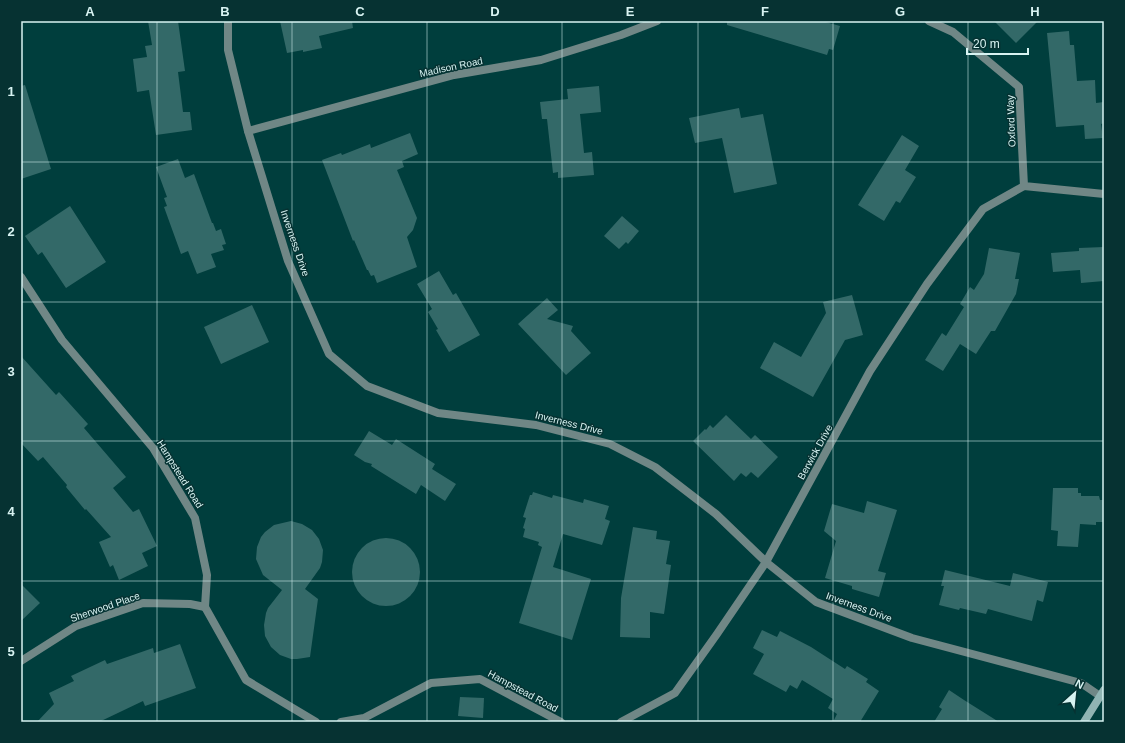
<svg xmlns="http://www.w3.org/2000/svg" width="1125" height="743" font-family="Helvetica,sans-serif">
<rect width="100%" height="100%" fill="#003e3d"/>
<g fill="#336968">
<path d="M 148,21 L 178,21 L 185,71 L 178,72 L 183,112 L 190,112 L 192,130 L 156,135 L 149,90 L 137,92 L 133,59 L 147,57 L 145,46 L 152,45 Z"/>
<path d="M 280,21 L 352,21 L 353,28 L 319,36 L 322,48 L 303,52 L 303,50 L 287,53 Z"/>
<path d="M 727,21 L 822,21 L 840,26 L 833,50 L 829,49 L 827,55 L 727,25 Z"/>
<path d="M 994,21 L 1038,21 L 1016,43 Z"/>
<path d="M 1069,31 L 1070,45 L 1074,45 L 1077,81 L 1095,80 L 1096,103 L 1104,102 L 1104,123 L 1101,124 L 1103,138 L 1085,139 L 1084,125 L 1056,127 L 1047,33 Z"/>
<path d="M 25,85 L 51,169 L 21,179 L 21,86 Z"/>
<path d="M 599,86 L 601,112 L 580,114 L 584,153 L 592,152 L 594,175 L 558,178 L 558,172 L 553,173 L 547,119 L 542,119 L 540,102 L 568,99 L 567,89 Z"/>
<path d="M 739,108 L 741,118 L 763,114 L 777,184 L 734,193 L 722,138 L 695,143 L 689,118 Z"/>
<path d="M 410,133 L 418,154 L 402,161 L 404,167 L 397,170 L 417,218 L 413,230 L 407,237 L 417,267 L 377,283 L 374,275 L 371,276 L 368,270 L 367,270 L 354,240 L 353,241 L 322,160 L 341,153 L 342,155 L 370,144 L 371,148 Z"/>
<path d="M 902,135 L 919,146 L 905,170 L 916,177 L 900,203 L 896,201 L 884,221 L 858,205 Z"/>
<path d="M 178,159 L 185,178 L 194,174 L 212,223 L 213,223 L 216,231 L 221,229 L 226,244 L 222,245 L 224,250 L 211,254 L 216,267 L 197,274 L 188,251 L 181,254 L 164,207 L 167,206 L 164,198 L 167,197 L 156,167 Z"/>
<path d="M 70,206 L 106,262 L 66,288 L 42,252 L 38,255 L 25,236 Z"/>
<path d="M 622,216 L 639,231 L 628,244 L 626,242 L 619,249 L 604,236 Z"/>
<path d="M 1104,247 L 1104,281 L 1081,283 L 1080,270 L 1053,272 L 1051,253 L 1079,251 L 1079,248 Z"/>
<path d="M 989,248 L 1020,253 L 1015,279 L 1019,279 L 1016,294 L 995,331 L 991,331 L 976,354 L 960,344 L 943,371 L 925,360 L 942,333 L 946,336 L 964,307 L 960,304 L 970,287 L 974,290 L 984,274 Z"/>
<path d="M 439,271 L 453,295 L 456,293 L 480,335 L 449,352 L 436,330 L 438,329 L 428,312 L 432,309 L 417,284 Z"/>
<path d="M 852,295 L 863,335 L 845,340 L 813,397 L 760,368 L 774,342 L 801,357 L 826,313 L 823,302 Z"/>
<path d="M 547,298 L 558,310 L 547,319 L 573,326 L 571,331 L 591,353 L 566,375 L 518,324 Z"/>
<path d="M 252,305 L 269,342 L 221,364 L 204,327 Z"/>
<path d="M 21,356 L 56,395 L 59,392 L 88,424 L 84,428 L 126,477 L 113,488 L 133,512 L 139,509 L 157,546 L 142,553 L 148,566 L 119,580 L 113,565 L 110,567 L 99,542 L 111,537 L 86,509 L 85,510 L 66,487 L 67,485 L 43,457 L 38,461 L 21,443 Z"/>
<path d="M 726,415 L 751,439 L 755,435 L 778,457 L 758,478 L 751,472 L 746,477 L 741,473 L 734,481 L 693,441 L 705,429 L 706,430 L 710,425 L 713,428 Z"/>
<path d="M 369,431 L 392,445 L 396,439 L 435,464 L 432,469 L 456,484 L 445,501 L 421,485 L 416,494 L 371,466 L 372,464 L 365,462 L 354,455 Z"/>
<path d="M 1053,488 L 1078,488 L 1078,493 L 1081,493 L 1081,496 L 1099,496 L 1100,500 L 1104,500 L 1104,522 L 1096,522 L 1096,525 L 1080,524 L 1078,547 L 1057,546 L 1058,531 L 1051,530 Z"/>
<path d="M 533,492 L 552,498 L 553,495 L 583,503 L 584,499 L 609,506 L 605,519 L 610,521 L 602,545 L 563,534 L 553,567 L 591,579 L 572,640 L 519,623 L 542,547 L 538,545 L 539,542 L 523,537 L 525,529 L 523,528 L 526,518 L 523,517 L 530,495 L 532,495 Z"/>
<path d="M 867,501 L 897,510 L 878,571 L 886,573 L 879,597 L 852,589 L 852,586 L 825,578 L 836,541 L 824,531 L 832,504 L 864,513 Z"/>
<path d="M 291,521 L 302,524 L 312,530 L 319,539 L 323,550 L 322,562 L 320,568 L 305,589 L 318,599 L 310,657 L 297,659 L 291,659 L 280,655 L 271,647 L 265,636 L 264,625 L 266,613 L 268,608 L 282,590 L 263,575 L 256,559 L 257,547 L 261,537 L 265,532 L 274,525 Z"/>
<path d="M 633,527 L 657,531 L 656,539 L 670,541 L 666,564 L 671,565 L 664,614 L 650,612 L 650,638 L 620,637 L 621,598 Z"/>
<circle cx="386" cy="572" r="34"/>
<path d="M 945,570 L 1010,586 L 1013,573 L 1048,582 L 1043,602 L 1037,600 L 1032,621 L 988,609 L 986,614 L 960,608 L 959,610 L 939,605 L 944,586 L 941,586 Z"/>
<path d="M 21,584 L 40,603 L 21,621 Z"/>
<path d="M 762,630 L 777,637 L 780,631 L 811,647 L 845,669 L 847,666 L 868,679 L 866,682 L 879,691 L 860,722 L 833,722 L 837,714 L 828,708 L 833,699 L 802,680 L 797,689 L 790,685 L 786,692 L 753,674 L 764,654 L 753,648 Z"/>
<path d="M 180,644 L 196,688 L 145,706 L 143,701 L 99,722 L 37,722 L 54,704 L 49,693 L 74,681 L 71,676 L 105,660 L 107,664 L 153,648 L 154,653 Z"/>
<path d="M 949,690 L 964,700 L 999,722 L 934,722 L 942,709 L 939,707 Z"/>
<path d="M 460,697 L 484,698 L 483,718 L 458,716 Z"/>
</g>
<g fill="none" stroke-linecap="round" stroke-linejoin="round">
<g stroke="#708786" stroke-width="8">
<path d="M 228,21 L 228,50 L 248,131 L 288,261 L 329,354 L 367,386 L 438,413 L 536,425 L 610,444 L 655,467 L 716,514 L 766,562 L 816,602 L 912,638 L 1081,683 L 1100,696"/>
<path d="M 929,21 L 953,32 L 1019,87 L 1024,186 L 1104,194"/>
<path d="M 248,131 L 454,75 L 541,60 L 621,35 L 657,21"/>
<path d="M 21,277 L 62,340 L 153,448 L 195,518 L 207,575 L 205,607 L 246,680 L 316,722"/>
<path d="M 21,661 L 76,626 L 143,603 L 190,604 L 205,607"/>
<path d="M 341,722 L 364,718 L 431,683 L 480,679 L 561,722"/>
<path d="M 621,722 L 675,693 L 717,634 L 766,562 L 870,371 L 927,284 L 983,209 L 1024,186"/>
</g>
<path stroke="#90b4b3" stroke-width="8" d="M 1084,722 L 1104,690"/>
</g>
<path fill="none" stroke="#d8f3f2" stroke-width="1" stroke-opacity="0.55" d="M 157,21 L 157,722M 292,21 L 292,722M 427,21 L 427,722M 562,21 L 562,722M 698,21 L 698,722M 833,21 L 833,722M 968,21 L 968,722M 21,162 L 1104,162M 21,302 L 1104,302M 21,441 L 1104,441M 21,581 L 1104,581"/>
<g text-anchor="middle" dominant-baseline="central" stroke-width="3" stroke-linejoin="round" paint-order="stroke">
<g font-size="10" fill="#d8f3f2" stroke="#063232">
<text transform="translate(451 67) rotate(-12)">Madison Road</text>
<text transform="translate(1011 121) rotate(-92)">Oxford Way</text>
<text transform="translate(295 243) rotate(71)">Inverness Drive</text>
<text transform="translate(569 423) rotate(14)">Inverness Drive</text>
<text transform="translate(815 452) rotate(-61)">Berwick Drive</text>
<text transform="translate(180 474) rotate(58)">Hampstead Road</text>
<text transform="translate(105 607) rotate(-19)">Sherwood Place</text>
<text transform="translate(859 607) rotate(20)">Inverness Drive</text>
<text transform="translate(523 691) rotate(28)">Hampstead Road</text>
</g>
</g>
<rect width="1125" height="743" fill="none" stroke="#063232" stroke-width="44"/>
<g transform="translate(1075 693) rotate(27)" stroke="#063232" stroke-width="3" paint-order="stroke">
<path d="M0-3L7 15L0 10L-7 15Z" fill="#d8f3f2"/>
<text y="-6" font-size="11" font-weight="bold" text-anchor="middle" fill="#d8f3f2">N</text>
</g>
<path d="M967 48v6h61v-6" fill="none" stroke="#d8f3f2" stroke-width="2"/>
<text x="973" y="48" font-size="12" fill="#d8f3f2" stroke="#063232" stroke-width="3" paint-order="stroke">20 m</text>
<rect x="22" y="22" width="1081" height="699" fill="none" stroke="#d8f3f2" stroke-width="1.5"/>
<g font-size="13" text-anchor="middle" font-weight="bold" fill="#d8f3f2">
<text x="90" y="16">A</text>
<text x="225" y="16">B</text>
<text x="360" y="16">C</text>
<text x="495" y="16">D</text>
<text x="630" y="16">E</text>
<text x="765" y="16">F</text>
<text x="900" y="16">G</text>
<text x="1035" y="16">H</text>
<text x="11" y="96">1</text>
<text x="11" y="236">2</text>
<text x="11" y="376">3</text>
<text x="11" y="516">4</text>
<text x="11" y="656">5</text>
</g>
</svg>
